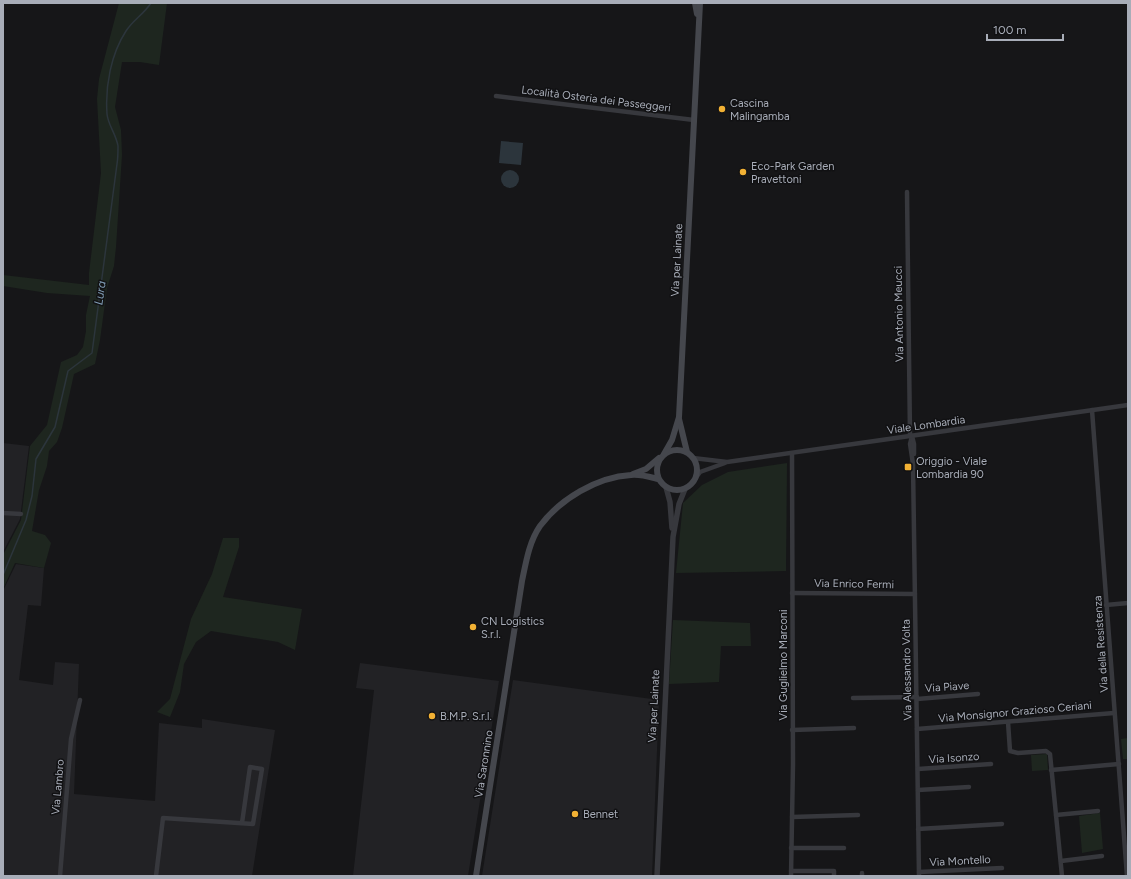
<svg xmlns="http://www.w3.org/2000/svg" width="1131" height="879" font-family="Figtree,sans-serif">
<rect width="100%" height="100%" fill="#161618"/>
<g fill="#222225">
<path d="M 3,443 L 29,446 L 20,519 L 3,552 Z"/>
<path d="M 16,564 L 44,568 L 41,606 L 28,605 L 19,680 L 53,685 L 55,662 L 79,664 L 74,794 L 155,801 L 159,723 L 202,728 L 202,719 L 275,730 L 252,876 L 3,876 L 3,591 Z"/>
<path d="M 360,663 L 499,681 L 468,876 L 353,876 L 374,690 L 356,688 Z"/>
<path d="M 513,680 L 659,700 L 652,876 L 482,876 Z"/>
</g>
<g fill="#1e261f">
<path d="M 119,3 L 167,3 L 159,65 L 140,62 L 122,62 L 115,107 L 121,130 L 122,155 L 116,247 L 114,266 L 107,288 L 100,340 L 95,364 L 74,374 L 62,428 L 57,442 L 49,451 L 47,466 L 39,490 L 32,531 L 45,535 L 51,543 L 44,568 L 15,563 L 3,589 L 3,555 L 21,520 L 30,446 L 47,425 L 61,362 L 77,355 L 83,347 L 86,331 L 86,315 L 90,296 L 47,293 L 3,286 L 3,275 L 89,285 L 89,273 L 101,173 L 97,99 L 99,79 Z"/>
<path d="M 787,463 L 786,571 L 676,573 L 683,503 L 702,485 L 728,472 Z"/>
<path d="M 223,538 L 239,538 L 239,547 L 223,597 L 302,609 L 295,650 L 278,642 L 211,631 L 196,642 L 184,664 L 180,692 L 170,717 L 157,712 L 170,699 L 191,619 L 212,574 Z"/>
<path d="M 673,620 L 750,623 L 751,646 L 721,646 L 719,682 L 669,684 Z"/>
<path d="M 1128,738 L 1128,759 L 1123,759 L 1121,739 Z"/>
<path d="M 1047,754 L 1048,770 L 1032,771 L 1031,755 Z"/>
<path d="M 1100,813 L 1103,849 L 1082,853 L 1079,816 Z"/>
</g>
<g fill="#2c353c">
<path d="M 501,141 L 523,143 L 521,165 L 499,163 Z"/>
<circle cx="510" cy="179" r="9"/>
</g>
<g fill="none" stroke-linecap="round" stroke-linejoin="round">
<path stroke="#2c353c" stroke-width="1.5" d="M 3,575 L 26,520 L 32,496 L 36,459 L 55,427 L 68,371 L 92,353 L 117,164 C 118,158 118,152 118,146 C 116,134 108,125 107,114 C 105,86 111,54 126,31 C 133,20 144,14 151,3"/>
<g stroke="#37383d" stroke-width="4.5">
<path d="M 496,96 L 694,120"/>
<path d="M 907,192 L 910,436"/>
<path d="M 1092,410 L 1127,876"/>
<path d="M 912,436 L 910,444 L 913,464 L 919,876"/>
<path d="M 912,436 L 914,444 L 914,454"/>
<path d="M 693,458 L 727,462 L 1128,405"/>
<path d="M 693,482 L 700,472 L 725,463"/>
<path d="M 3,513 L 21,514"/>
<path d="M 792,593 L 915,594"/>
<path d="M 1106,605 L 1128,603"/>
<path d="M 853,698 L 917,697"/>
<path d="M 917,699 L 978,694"/>
<path d="M 1008,722 L 1010,751 L 1018,753 L 1046,751 L 1050,754 L 1062,876"/>
<path d="M 917,729 L 1114,713"/>
<path d="M 792,730 L 854,728"/>
<path d="M 918,769 L 991,764"/>
<path d="M 1051,770 L 1119,764"/>
<path d="M 918,790 L 969,787"/>
<path d="M 1056,815 L 1098,811"/>
<path d="M 792,817 L 858,815"/>
<path d="M 918,829 L 1002,824"/>
<path d="M 791,848 L 844,848"/>
<path d="M 1061,861 L 1102,856"/>
<path d="M 791,871 L 834,871 L 834,876"/>
<path d="M 919,872 L 1002,868"/>
<path d="M 862,873 L 862,876"/>
<path d="M 60,876 L 71,739 L 80,700"/>
<path d="M 156,876 L 163,818 L 253,824 L 262,769 L 250,767 L 242,823"/>
<path d="M 791,876 L 793,764 L 792,454"/>
</g>
<g stroke="#37383d" stroke-width="5.5">
<path d="M 666,487 L 670,502 L 672,528"/>
<path d="M 657,876 L 673,537 L 679,504 L 685,489"/>
</g>
<g stroke="#45474d" stroke-width="6">
<path d="M 695,3 L 697,14"/>
<path d="M 679,419 L 687,452"/>
<circle cx="677" cy="470" r="20"/>
<path d="M 664,454 L 672,440 L 679,417 L 700,3"/>
<path d="M 633,474 L 646,469 L 659,458"/>
<path d="M 476,876 L 522,581 C 526,562 529,542 540,526 C 560,499 597,477 631,475 C 640,474 650,477 658,479"/>
</g>
</g>
<g fill="#f2b134" stroke="#111113" stroke-width="1.5">
<circle cx="722" cy="109" r="4"/>
<circle cx="743" cy="172" r="4"/>
<rect x="904" y="463" width="8" height="8" rx="2"/>
<circle cx="473" cy="627" r="4"/>
<circle cx="432" cy="716" r="4"/>
<circle cx="575" cy="814" r="4"/>
</g>
<g text-anchor="middle" dominant-baseline="central" stroke-width="3" stroke-linejoin="round" paint-order="stroke">
<g font-size="11" fill="#a8adb8" stroke="#111113">
<text transform="translate(596 99) rotate(7)">Località Osteria dei Passeggeri</text>
<text transform="translate(677 260) rotate(-87)">Via per Lainate</text>
<text transform="translate(899 314) rotate(-91)">Via Antonio Meucci</text>
<text transform="translate(926 425) rotate(-8)">Viale Lombardia</text>
<text transform="translate(854 584) rotate(1)">Via Enrico Fermi</text>
<text transform="translate(1101 644) rotate(-94)">Via della Resistenza</text>
<text transform="translate(783 665) rotate(-90)">Via Guglielmo Marconi</text>
<text transform="translate(907 670) rotate(-91)">Via Alessandro Volta</text>
<text transform="translate(947 687) rotate(-4)">Via Piave</text>
<text transform="translate(654 706) rotate(-87)">Via per Lainate</text>
<text transform="translate(1015 712) rotate(-5)">Via Monsignor Grazioso Ceriani</text>
<text transform="translate(954 758) rotate(-4)">Via Isonzo</text>
<text transform="translate(484 764) rotate(-81)">Via Saronnino</text>
<text transform="translate(58 787) rotate(-85)">Via Lambro</text>
<text transform="translate(960 861) rotate(-3)">Via Montello</text>
</g>
<g font-size="11" fill="#a8adb8" stroke="#111113" text-anchor="start">
<text x="730" y="103">Cascina<tspan x="730" dy="13">Malingamba</tspan></text>
<text x="751" y="166">Eco-Park Garden<tspan x="751" dy="13">Pravettoni</tspan></text>
<text x="916" y="461">Origgio - Viale<tspan x="916" dy="13">Lombardia 90</tspan></text>
<text x="481" y="621">CN Logistics<tspan x="481" dy="13">S.r.l.</tspan></text>
<text x="440" y="716">B.M.P. S.r.l.</text>
<text x="583" y="814">Bennet</text>
</g>
<g font-size="12" font-style="italic" fill="#7f9bb3" stroke="#111113">
<text transform="translate(100 293) rotate(-82)">Lura</text>
</g>
</g>
<rect width="1131" height="879" fill="none" stroke="#a8adb8" stroke-width="8"/>
<path d="M987 34v6h76v-6" fill="none" stroke="#a8adb8" stroke-width="2"/>
<text x="993" y="34" font-size="12" fill="#a8adb8" stroke="#111113" stroke-width="3" paint-order="stroke">100 m</text>
</svg>
